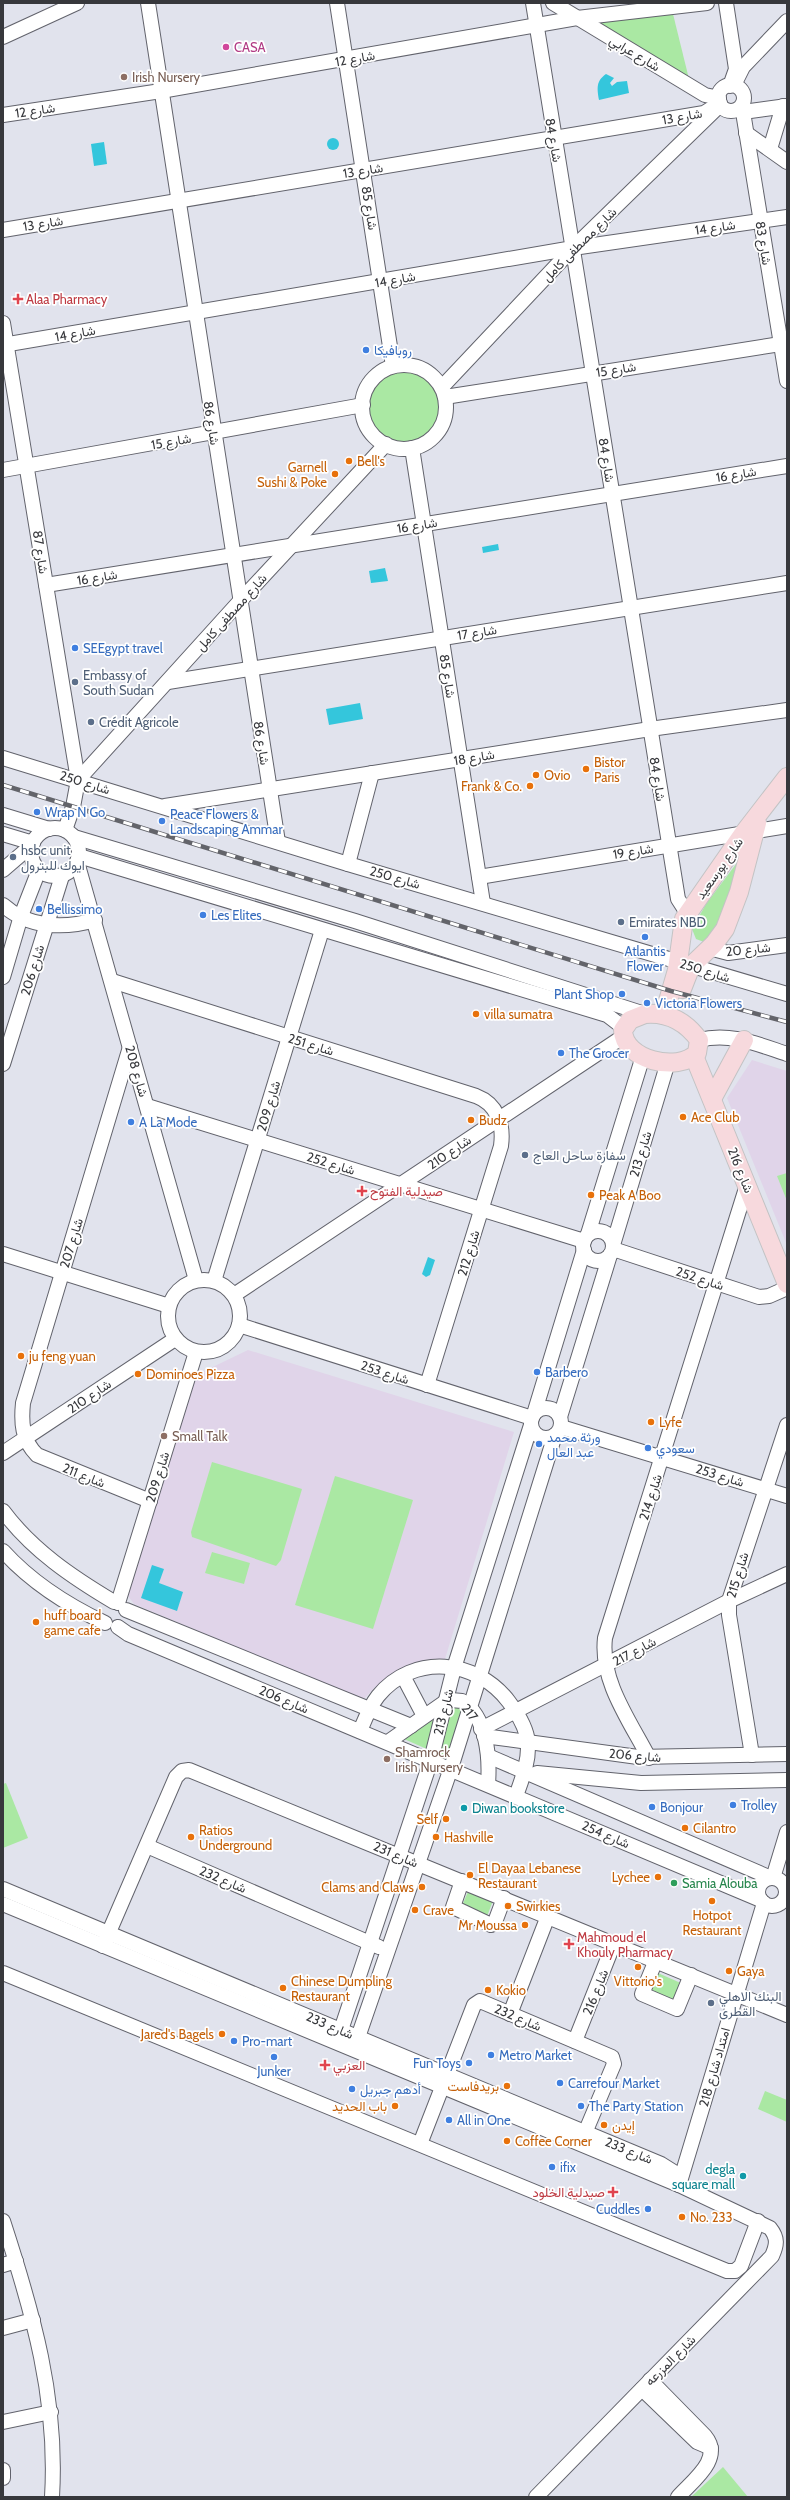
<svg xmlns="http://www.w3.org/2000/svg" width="790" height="2500" font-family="Cabin,Vazirmatn,sans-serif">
<rect width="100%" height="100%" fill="#e1e3ed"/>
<g fill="#e0d4e9">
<path d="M 752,1060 L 787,1071 L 787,1245 L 727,1098 Z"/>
<path d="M 248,1350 L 514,1432 L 445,1659 L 427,1660 L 403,1668 L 375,1687 L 363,1700 L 134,1604 L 128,1596 L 194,1376 Z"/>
</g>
<g fill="#aae8a3">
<path d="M 673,14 L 689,79 L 594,22 Z"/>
<circle cx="406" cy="407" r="38"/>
<path d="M 742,856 L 726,917 L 704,942 L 696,939 L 692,929 L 706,904 Z"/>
<path d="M 787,1173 L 787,1201 L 777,1176 Z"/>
<path d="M 212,1462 L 302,1489 L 281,1560 L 276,1566 L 192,1537 L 191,1532 Z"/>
<path d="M 335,1476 L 413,1500 L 373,1629 L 295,1605 Z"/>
<path d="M 212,1552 L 250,1563 L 244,1584 L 205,1573 Z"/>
<path d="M 449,1704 L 463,1705 L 449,1763 L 435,1758 Z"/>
<path d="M 442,1708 L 429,1750 L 404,1739 Z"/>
<path d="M 6,1783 L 28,1838 L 3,1848 L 3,1784 Z"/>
<path d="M 470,1887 L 494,1898 L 486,1919 L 461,1908 Z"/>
<path d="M 658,1973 L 683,1984 L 674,2005 L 649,1995 Z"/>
<path d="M 765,2091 L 787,2100 L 787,2122 L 758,2109 Z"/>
<path d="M 723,2467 L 748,2497 L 691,2497 Z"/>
</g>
<g fill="#34c6dc">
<path d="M 606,74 L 614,78 L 610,83 L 612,86 L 617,82 L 627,81 L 629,93 L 599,100 C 597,88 596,81 606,74 Z"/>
<circle cx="333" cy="144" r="6"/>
<path d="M 104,142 L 107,164 L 94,166 L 91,144 Z"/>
<path d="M 498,544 L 499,550 L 483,553 L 482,547 Z"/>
<path d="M 385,568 L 388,581 L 371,583 L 369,571 Z"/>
<path d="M 360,703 L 363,719 L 329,725 L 326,709 Z"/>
<path d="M 428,1257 L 435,1260 L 430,1275 L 426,1277 L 422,1274 Z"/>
<path d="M 152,1565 L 164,1569 L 159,1583 L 183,1592 L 177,1611 L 141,1598 Z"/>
</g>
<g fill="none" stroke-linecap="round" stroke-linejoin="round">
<defs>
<g id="minor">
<path d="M 148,3 L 278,842"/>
<path d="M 337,3 L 393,366"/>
<path d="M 533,3 L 678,899 L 687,913"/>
<path d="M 553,3 L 705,95 L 719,98"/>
<path d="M 726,3 L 736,69 L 730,86"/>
<path d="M 3,37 L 77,3"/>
<path d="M 736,81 L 743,67 L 787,21"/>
<circle cx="731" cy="98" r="13"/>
<path d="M 742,106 L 787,381"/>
<path d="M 743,112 L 787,106"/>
<path d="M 3,115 L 161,91 L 577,18 L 707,3"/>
<path d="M 746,133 L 787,162"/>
<path d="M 770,149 L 783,106"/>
<path d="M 3,230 L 704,113 L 720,103"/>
<path d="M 3,323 L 78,780 L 73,807 L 65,830"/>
<path d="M 3,345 L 573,248 L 787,217"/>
<circle cx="404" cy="407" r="42"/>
<path d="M 442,387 L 573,248 L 716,109"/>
<path d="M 445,397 L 787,343"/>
<path d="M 412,448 L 483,903"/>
<path d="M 3,470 L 363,405"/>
<path d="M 46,585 L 787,466"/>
<path d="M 168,682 L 787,583"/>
<path d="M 3,758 L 348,864 L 787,994"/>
<path d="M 78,780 L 240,601 L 386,444"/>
<path d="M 165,806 L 650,729 L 787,710"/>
<path d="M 3,815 L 49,829"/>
<circle cx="55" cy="852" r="24"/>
<path d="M 3,834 L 33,843"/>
<path d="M 74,837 L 355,921 L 645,1014"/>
<path d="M 79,856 L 607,1015 L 624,1028"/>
<path d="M 77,862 L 196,1280"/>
<path d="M 348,864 L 372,773"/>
<path d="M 3,870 L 32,845"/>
<path d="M 479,877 L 787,826"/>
<path d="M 3,905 C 28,928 64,929 95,920"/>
<path d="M 709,948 L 728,953 L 787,945"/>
<path d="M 3,977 L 21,916 L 39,870"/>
<path d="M 112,981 L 476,1096 C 497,1104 504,1124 501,1146 L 427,1385"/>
<path d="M 699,1040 C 730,1032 757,1044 787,1054"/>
<path d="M 130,1047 L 23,1403 C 21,1423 22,1440 37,1455 L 150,1501"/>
<path d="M 3,1064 L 62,876"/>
<path d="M 147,1106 L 584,1241"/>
<circle cx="598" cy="1246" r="15"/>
<path d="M 588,1234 L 643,1056"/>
<path d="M 613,1245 L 668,1062"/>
<path d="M 613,1249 L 759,1297 L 769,1296 L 787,1288"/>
<path d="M 3,1254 L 169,1306"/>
<circle cx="204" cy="1316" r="36"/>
<path d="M 214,1281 L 322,930"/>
<path d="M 234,1295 L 624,1036"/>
<path d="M 239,1325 L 532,1418"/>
<circle cx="546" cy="1423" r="15"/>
<path d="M 534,1414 L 584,1250"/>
<path d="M 560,1417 L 610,1255"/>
<path d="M 561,1427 L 787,1496"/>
<path d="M 3,1453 L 175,1339"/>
<path d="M 3,1511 C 32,1550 72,1577 114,1602"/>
<path d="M 3,1551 C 32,1583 67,1605 105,1623"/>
<path d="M 118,1603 L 196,1352"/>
<path d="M 126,1610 L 411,1726"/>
<path d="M 118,1627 L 128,1634 L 761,1900"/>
<path d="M 403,1676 L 424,1716"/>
<path d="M 481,1729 L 729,1601 L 787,1574"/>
<path d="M 360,1731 C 365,1719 370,1706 378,1696 C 413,1653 477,1659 509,1702 C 518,1714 527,1729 528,1743 C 529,1762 522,1779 516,1796"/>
<path d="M 484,1736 L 638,1757 L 787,1754"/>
<path d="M 388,1742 L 445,1702 L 451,1700 L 462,1701 C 487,1717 490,1758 488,1784"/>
<path d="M 752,1755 L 729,1615 L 729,1601 L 787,1425"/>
<path d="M 488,1756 L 771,1878"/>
<path d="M 649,1758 C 630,1721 600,1681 605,1638 L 747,1185"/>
<path d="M 537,1773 L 641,1783 L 787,1780"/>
<path d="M 147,1846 L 379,1947"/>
<path d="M 773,1878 L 787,1832"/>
<circle cx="772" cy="1892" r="14"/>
<path d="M 462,1881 L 453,1907 L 491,1925 L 495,1922 L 504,1898"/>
<path d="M 3,1889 L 661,2164 L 677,2174 L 679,2185"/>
<path d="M 3,1904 L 679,2185 L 770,2228 C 778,2238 777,2245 772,2256 L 536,2497"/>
<path d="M 103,1946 L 176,1777 L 182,1771 L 189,1770 L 787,2015"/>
<path d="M 656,1960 L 642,1994 L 677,2009 L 691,1975"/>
<path d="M 3,1973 L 727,2271 L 735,2271 L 741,2266 L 758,2221"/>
<path d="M 510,2014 L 548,1916"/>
<path d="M 338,2039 L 431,1760 L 454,1668 L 531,1425"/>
<path d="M 575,2041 L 614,1943"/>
<path d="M 355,2046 L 451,1768 L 555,1435"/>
<path d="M 420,2144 L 474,2005 L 480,2001 L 612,2057 L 614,2064 L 582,2140"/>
<path d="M 679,2185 L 764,1903"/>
<path d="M 3,2221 C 33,2313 58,2399 52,2497"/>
<path d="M 3,2265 L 16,2261"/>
<path d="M 3,2328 L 33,2320"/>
<path d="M 650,2380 L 705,2436 C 724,2459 692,2481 678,2497"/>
<path d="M 642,2389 L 697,2442 L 711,2448"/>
<path d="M 3,2422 L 51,2412"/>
<path d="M 3,2470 L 3,2478"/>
</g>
<g id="major">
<path d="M 682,989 L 691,966 L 714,944 L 725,929 L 739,892 L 757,823"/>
<path d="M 645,1014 C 668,1012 686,1022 699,1040 L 697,1053 C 678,1073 623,1060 623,1030 L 630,1020 Z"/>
<path d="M 664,1015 L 677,970 L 684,919 L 743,834 L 787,777"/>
<path d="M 694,1056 L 787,1284"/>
<path d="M 712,1099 L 744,1040"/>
</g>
</defs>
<use href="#minor" stroke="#62636c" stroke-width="16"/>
<use href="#major" stroke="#c3c3c4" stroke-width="20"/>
<use href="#minor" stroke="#fff" stroke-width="14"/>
<use href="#major" stroke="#f7d9dd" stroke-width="18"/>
<defs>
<path id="rail" d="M 3,785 L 671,991 L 787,1022"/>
</defs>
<use href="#rail" stroke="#63646a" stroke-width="4.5"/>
<use href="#rail" stroke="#fff" stroke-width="3" stroke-dasharray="9" stroke-linecap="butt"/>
</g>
<circle fill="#d1479c" stroke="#fff" stroke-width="1.5" cx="226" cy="47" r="4"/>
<g fill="#8d6e63" stroke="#fff" stroke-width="1.5">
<circle cx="124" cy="77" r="4"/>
<circle cx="164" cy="1436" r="4"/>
<circle cx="387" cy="1759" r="4"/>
</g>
<g fill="#e0444e" stroke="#fff" stroke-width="1.5">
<path d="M16 293h4v4h4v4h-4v4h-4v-4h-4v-4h4z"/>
<path d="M360 1185h4v4h4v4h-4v4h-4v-4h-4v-4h4z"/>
<path d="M567 1938h4v4h4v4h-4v4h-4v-4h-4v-4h4z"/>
<path d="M323 2059h4v4h4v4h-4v4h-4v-4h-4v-4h4z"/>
<path d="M611 2186h4v4h4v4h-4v4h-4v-4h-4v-4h4z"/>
</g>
<g fill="#3f7fe0" stroke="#fff" stroke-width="1.5">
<circle cx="366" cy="350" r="4"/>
<circle cx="75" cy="648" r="4"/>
<circle cx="37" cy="812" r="4"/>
<circle cx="162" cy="821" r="4"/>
<circle cx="39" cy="909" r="4"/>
<circle cx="203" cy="915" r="4"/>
<circle cx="645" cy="937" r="4"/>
<circle cx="622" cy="994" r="4"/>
<circle cx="647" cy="1003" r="4"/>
<circle cx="561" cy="1053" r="4"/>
<circle cx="131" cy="1122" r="4"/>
<circle cx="537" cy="1372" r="4"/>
<circle cx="539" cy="1444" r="4"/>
<circle cx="648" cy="1448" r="4"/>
<circle cx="733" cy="1805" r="4"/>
<circle cx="652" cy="1807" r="4"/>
<circle cx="234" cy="2041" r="4"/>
<circle cx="491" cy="2055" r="4"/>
<circle cx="274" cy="2057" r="4"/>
<circle cx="469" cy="2063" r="4"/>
<circle cx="560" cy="2083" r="4"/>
<circle cx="352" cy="2089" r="4"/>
<circle cx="581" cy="2106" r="4"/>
<circle cx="449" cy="2120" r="4"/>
<circle cx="552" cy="2167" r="4"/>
<circle cx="648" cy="2209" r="4"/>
</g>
<g fill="#e8710a" stroke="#fff" stroke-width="1.5">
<circle cx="349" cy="461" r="4"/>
<circle cx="335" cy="474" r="4"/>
<circle cx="586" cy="769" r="4"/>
<circle cx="536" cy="775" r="4"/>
<circle cx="530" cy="786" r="4"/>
<circle cx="476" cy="1014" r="4"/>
<circle cx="683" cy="1117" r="4"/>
<circle cx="471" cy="1120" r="4"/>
<circle cx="591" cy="1195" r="4"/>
<circle cx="21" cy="1356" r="4"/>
<circle cx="138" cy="1374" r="4"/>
<circle cx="651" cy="1422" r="4"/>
<circle cx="36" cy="1622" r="4"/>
<circle cx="446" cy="1819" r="4"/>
<circle cx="685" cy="1828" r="4"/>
<circle cx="191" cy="1837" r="4"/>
<circle cx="436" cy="1837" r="4"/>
<circle cx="470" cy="1875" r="4"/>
<circle cx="658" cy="1877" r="4"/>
<circle cx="422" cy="1887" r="4"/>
<circle cx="712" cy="1901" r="4"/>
<circle cx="508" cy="1906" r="4"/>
<circle cx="415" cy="1910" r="4"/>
<circle cx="525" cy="1925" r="4"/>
<circle cx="638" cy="1967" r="4"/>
<circle cx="729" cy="1971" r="4"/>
<circle cx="283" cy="1988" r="4"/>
<circle cx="488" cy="1990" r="4"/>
<circle cx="222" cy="2034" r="4"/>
<circle cx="507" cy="2086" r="4"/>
<circle cx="395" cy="2106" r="4"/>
<circle cx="604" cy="2125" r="4"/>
<circle cx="507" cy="2141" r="4"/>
<circle cx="682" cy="2217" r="4"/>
</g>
<g fill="#5c6f8a" stroke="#fff" stroke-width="1.5">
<circle cx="75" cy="682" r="4"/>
<circle cx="91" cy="722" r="4"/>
<circle cx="13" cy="857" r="4"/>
<circle cx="621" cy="922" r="4"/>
<circle cx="525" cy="1155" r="4"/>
<circle cx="711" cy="2003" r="4"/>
</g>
<g fill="#0f9aa8" stroke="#fff" stroke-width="1.5">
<circle cx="464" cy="1808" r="4"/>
<circle cx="743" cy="2176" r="4"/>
</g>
<circle fill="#2e9e5b" stroke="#fff" stroke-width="1.5" cx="674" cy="1883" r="4"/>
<g text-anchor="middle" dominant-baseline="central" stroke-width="3.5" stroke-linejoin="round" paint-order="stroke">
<g font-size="13" fill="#b23c85" stroke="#fff" text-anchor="start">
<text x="234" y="47">CASA</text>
</g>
<g font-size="13" fill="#37383c" stroke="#fff">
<text transform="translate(635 53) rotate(31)">شارع عرابي</text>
<text transform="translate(355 58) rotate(-10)">شارع 12</text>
<text transform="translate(35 110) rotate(-8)">شارع 12</text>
<text transform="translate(682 116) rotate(-10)">شارع 13</text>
<text transform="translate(554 140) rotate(80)">شارع 84</text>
<text transform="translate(363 170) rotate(-9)">شارع 13</text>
<text transform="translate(370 208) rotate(81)">شارع 85</text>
<text transform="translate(43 223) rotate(-9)">شارع 13</text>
<text transform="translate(715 227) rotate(-8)">شارع 14</text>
<text transform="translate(764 243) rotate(81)">شارع 83</text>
<text transform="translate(579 244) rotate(-45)">شارع مصطفى كامل</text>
<text transform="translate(395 279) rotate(-10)">شارع 14</text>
<text transform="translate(75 333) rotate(-10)">شارع 14</text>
<text transform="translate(616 369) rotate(-9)">شارع 15</text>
<text transform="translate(212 423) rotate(81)">شارع 86</text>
<text transform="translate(171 441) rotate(-10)">شارع 15</text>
<text transform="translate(607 460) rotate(81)">شارع 84</text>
<text transform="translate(736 474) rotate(-9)">شارع 16</text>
<text transform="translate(417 525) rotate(-9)">شارع 16</text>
<text transform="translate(41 552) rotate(81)">شارع 87</text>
<text transform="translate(97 577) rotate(-9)">شارع 16</text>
<text transform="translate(231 612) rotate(-48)">شارع مصطفى كامل</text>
<text transform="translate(477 632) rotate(-9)">شارع 17</text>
<text transform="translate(448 676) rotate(81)">شارع 85</text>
<text transform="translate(262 743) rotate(81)">شارع 86</text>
<text transform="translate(474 757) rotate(-9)">شارع 18</text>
<text transform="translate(658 779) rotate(81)">شارع 84</text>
<text transform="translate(85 782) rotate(17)">شارع 250</text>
<text transform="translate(633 851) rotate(-9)">شارع 19</text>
<text transform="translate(719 868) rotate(-55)">شارع بورسعيد</text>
<text transform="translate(395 877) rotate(16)">شارع 250</text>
<text transform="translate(748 949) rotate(-6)">شارع 20</text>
<text transform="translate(32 970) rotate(-73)">شارع 206</text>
<text transform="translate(705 970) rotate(17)">شارع 250</text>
<text transform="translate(311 1044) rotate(17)">شارع 251</text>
<text transform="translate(137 1071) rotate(74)">شارع 208</text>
<text transform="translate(268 1106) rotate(-73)">شارع 209</text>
<text transform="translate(449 1152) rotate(-34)">شارع 210</text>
<text transform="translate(640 1154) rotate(-73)">شارع 213</text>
<text transform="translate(331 1163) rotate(17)">شارع 252</text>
<text transform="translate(741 1170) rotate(68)">شارع 216</text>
<text transform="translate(71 1243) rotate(-73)">شارع 207</text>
<text transform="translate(468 1253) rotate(-73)">شارع 212</text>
<text transform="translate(700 1278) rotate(18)">شارع 252</text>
<text transform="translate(385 1372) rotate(18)">شارع 253</text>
<text transform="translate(89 1396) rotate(-34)">شارع 210</text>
<text transform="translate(84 1475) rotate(22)">شارع 211</text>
<text transform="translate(720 1475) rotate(17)">شارع 253</text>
<text transform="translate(157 1477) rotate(-73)">شارع 209</text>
<text transform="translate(650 1497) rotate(-72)">شارع 214</text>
<text transform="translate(737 1575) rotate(-73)">شارع 215</text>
<text transform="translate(634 1651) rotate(-28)">شارع 217</text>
<text transform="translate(284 1699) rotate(23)">شارع 206</text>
<text transform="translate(443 1712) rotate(-76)">شارع 213</text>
<text transform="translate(470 1712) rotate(52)">217</text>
<text transform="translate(635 1755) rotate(5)">شارع 206</text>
<text transform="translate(606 1834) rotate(23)">شارع 254</text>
<text transform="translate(396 1854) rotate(23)">شارع 231</text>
<text transform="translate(223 1879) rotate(23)">شارع 232</text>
<text transform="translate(595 1992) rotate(-68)">شارع 216</text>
<text transform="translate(518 2017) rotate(23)">شارع 232</text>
<text transform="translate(330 2025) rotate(23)">شارع 233</text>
<text transform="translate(714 2067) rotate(-74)">امتداد شارع 218</text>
<text transform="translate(629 2150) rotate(22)">شارع 233</text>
<text transform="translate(670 2360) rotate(-45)">شارع المزرعه</text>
</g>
<g font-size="13" fill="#785e54" stroke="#fff" text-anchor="start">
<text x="132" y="77">Irish Nursery</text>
<text x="172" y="1436">Small Talk</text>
<text x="395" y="1752">Shamrock<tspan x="395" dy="15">Irish Nursery</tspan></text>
</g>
<g font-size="13" fill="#be3a42" stroke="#fff" text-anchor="start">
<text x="26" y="299">Alaa Pharmacy</text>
<text x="370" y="1191">صيدلية الفتوح</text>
<text x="577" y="1937">Mahmoud el<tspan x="577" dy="15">Khouly Pharmacy</tspan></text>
<text x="333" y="2065">العزبي</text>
<text x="605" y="2192" text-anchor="end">صيدلية الخلود</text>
</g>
<g font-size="13" fill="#366cbe" stroke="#fff" text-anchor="start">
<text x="374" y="350">روبافيكا</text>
<text x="83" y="648">SEEgypt travel</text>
<text x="45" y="812">Wrap N Go</text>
<text x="170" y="814">Peace Flowers &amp;<tspan x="170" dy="15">Landscaping Ammar</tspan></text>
<text x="47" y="909">Bellissimo</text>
<text x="211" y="915">Les Elites</text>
<text x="645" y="951" text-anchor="middle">Atlantis<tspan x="645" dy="15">Flower</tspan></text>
<text x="614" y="994" text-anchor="end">Plant Shop</text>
<text x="655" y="1003">Victoria Flowers</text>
<text x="569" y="1053">The Grocer</text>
<text x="139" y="1122">A La Mode</text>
<text x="545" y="1372">Barbero</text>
<text x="547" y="1437">ورثة محمد<tspan x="547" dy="15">عبد العال</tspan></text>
<text x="656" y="1448">سعودي</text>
<text x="741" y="1805">Trolley</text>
<text x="660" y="1807">Bonjour</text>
<text x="242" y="2041">Pro-mart</text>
<text x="499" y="2055">Metro Market</text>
<text x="461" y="2063" text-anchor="end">Fun Toys</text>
<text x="274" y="2071" text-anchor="middle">Junker</text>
<text x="568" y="2083">Carrefour Market</text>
<text x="360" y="2089">أدهم جبريل</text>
<text x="589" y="2106">The Party Station</text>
<text x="457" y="2120">All in One</text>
<text x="560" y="2167">ifix</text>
<text x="640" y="2209" text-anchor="end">Cuddles</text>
</g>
<g font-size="13" fill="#c56008" stroke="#fff" text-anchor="start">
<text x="357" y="461">Bell's</text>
<text x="327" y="467" text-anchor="end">Garnell<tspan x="327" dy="15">Sushi &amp; Poke</tspan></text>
<text x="594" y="762">Bistor<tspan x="594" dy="15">Paris</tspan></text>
<text x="544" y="775">Ovio</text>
<text x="522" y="786" text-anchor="end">Frank &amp; Co.</text>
<text x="484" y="1014">villa sumatra</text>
<text x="691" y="1117">Ace Club</text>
<text x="479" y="1120">Budz</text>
<text x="599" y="1195">Peak A Boo</text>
<text x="29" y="1356">ju feng yuan</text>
<text x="146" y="1374">Dominoes Pizza</text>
<text x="659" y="1422">Lyfe</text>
<text x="44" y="1615">huff board<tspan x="44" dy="15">game cafe</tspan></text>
<text x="438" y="1819" text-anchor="end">Self</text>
<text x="693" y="1828">Cilantro</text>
<text x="199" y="1830">Ratios<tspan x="199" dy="15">Underground</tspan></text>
<text x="444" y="1837">Hashville</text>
<text x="478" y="1868">El Dayaa Lebanese<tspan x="478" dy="15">Restaurant</tspan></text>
<text x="650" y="1877" text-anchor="end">Lychee</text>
<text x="414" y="1887" text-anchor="end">Clams and Claws</text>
<text x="516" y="1906">Swirkies</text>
<text x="423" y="1910">Crave</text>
<text x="712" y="1915" text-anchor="middle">Hotpot<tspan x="712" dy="15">Restaurant</tspan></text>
<text x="517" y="1925" text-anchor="end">Mr Moussa</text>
<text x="737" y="1971">Gaya</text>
<text x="291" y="1981">Chinese Dumpling<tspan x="291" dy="15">Restaurant</tspan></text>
<text x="638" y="1981" text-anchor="middle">Vittorio's</text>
<text x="496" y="1990">Kokio</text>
<text x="214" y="2034" text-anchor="end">Jared's Bagels</text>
<text x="499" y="2086" text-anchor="end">بريدفاست</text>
<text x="387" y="2106" text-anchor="end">باب الحديد</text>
<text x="612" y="2125">إيدن</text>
<text x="515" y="2141">Coffee Corner</text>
<text x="690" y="2217">No. 233</text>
</g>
<g font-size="13" fill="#4e5e75" stroke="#fff" text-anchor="start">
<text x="83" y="675">Embassy of<tspan x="83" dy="15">South Sudan</tspan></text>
<text x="99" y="722">Crédit Agricole</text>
<text x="21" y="850">hsbc unit<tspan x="21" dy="15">ايوك للبترول</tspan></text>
<text x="629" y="922">Emirates NBD</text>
<text x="533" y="1155">سفارة ساحل العاج</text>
<text x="719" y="1996">البنك الاهلي<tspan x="719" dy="15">القطرى</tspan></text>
</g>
<g font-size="13" fill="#0d838f" stroke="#fff" text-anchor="start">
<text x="472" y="1808">Diwan bookstore</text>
<text x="735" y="2169" text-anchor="end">degla<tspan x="735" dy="15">square mall</tspan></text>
</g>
<g font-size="13" fill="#27864d" stroke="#fff" text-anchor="start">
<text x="682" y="1883">Samia Alouba</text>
</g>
</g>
<rect width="790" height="2500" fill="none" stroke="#37383c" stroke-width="8"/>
</svg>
